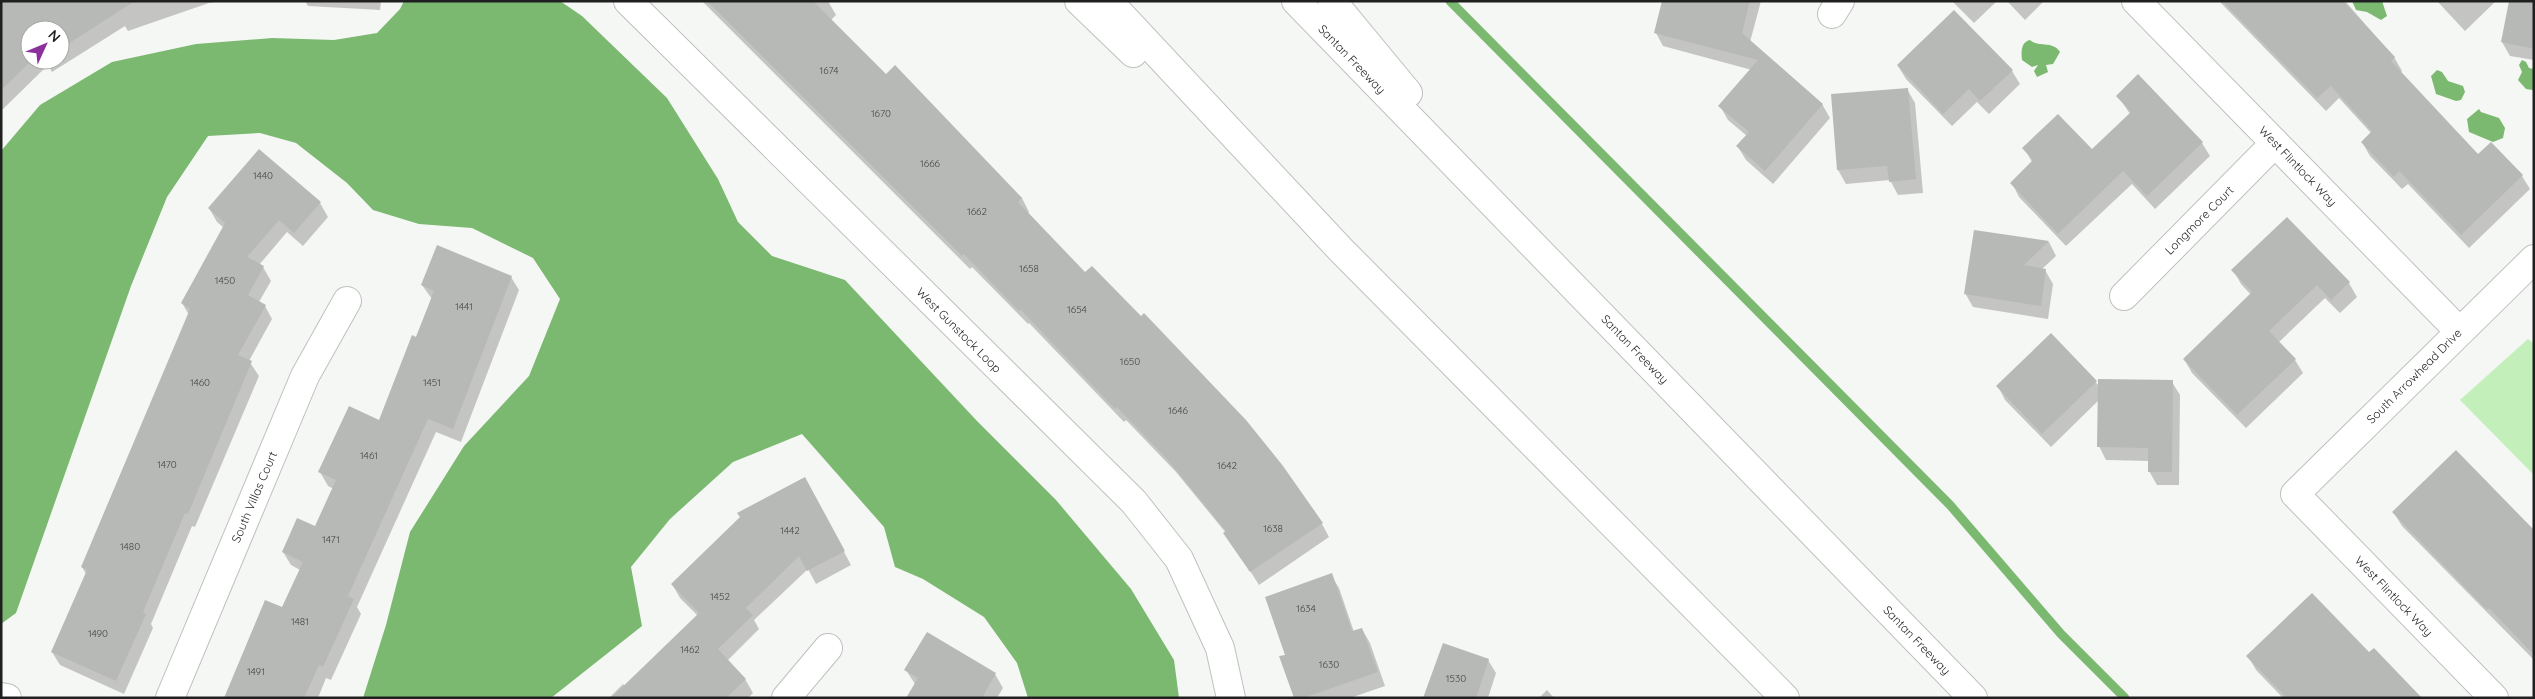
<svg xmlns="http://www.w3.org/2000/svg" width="2535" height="699" font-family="Quicksand,sans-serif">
<rect width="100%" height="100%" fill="#f5f7f4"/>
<path fill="#c3efbb" d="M 2528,339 L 2534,344 L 2534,475 L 2460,400 Z"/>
<g fill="#7bb970">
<path d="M 404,1 L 560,1 L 582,16 L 667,98 L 718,179 L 738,222 L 772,256 L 845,280 L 977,421 L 1056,500 L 1131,589 L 1174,660 L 1179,698 L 1028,698 L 1017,663 L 984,617 L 923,579 L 895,567 L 884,527 L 802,434 L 733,462 L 670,519 L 631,567 L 642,626 L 551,698 L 363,698 L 386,625 L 410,532 L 464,446 L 529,376 L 560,299 L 533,258 L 472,228 L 419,224 L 373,210 L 347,183 L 296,143 L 260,133 L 208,136 L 167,197 L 131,286 L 16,613 L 1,624 L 1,151 L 40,105 L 112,62 L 196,44 L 272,38 L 334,40 L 377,33 L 400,9 Z"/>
<path d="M 2352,1 L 2382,1 L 2387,16 L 2381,20 L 2367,12 L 2356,10 Z"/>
<path d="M 2030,40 C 2039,48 2052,40 2060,52 L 2053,64 L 2046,65 L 2048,72 L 2037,77 L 2034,71 L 2038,65 L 2032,67 L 2022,60 C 2021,52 2021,42 2030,40 Z"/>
<path d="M 2522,60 L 2526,62 L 2529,68 L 2534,69 L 2533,90 L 2526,89 L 2518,80 L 2522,72 L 2519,65 Z"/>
<path d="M 2437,70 L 2442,72 L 2448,81 L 2463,86 L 2465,92 L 2461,100 L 2456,101 L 2436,94 L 2431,76 Z"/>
<path d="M 2479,109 L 2481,112 L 2499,118 L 2505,128 L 2503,138 L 2493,142 L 2469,132 L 2467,119 Z"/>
</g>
<g fill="#0003" fill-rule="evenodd">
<path d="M 1,1 L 225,1 L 209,3 L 128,31 L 125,26 L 52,72 L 48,65 L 1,111 ZM 30,30 L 60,30 L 60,60 L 30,60 Z"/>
<path d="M 305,1 L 381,1 L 380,10 L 308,6 Z"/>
<path d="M 702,1 L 828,1 L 836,15 L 830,21 L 886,76 L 1022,198 L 1029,212 L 1027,214 L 1322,524 L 1329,537 L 1259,585 L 1226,533 L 1176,472 L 1126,420 L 1124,422 L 1029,323 L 1028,324 L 972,267 L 970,269 Z"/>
<path d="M 1664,1 L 1761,1 L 1750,42 L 1822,104 L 1830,118 L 1773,184 L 1746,160 L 1738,147 L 1747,136 L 1728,120 L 1720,106 L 1752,70 L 1663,46 L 1656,33 Z"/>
<path d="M 1952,1 L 1997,1 L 1974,23 Z"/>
<path d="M 2007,1 L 2044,1 L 2025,20 Z"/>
<path d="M 2219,1 L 2345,1 L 2394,57 L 2402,71 L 2400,73 L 2478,156 L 2522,176 L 2530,189 L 2469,248 L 2408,184 L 2402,189 L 2370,156 L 2362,142 L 2371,133 L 2339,98 L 2326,111 Z"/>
<path d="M 2437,1 L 2496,1 L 2465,31 Z"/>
<path d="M 2534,1 L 2534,60 L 2510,56 L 2502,42 Z"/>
<path d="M 1898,66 L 2012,71 L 2020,84 L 1989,114 L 1977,102 L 1952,126 L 1906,79 Z"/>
<path d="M 1907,89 L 1915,103 L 1923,193 L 1898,195 L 1890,180 L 1846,184 L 1838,170 L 1832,95 Z"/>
<path d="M 2118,96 L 2202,143 L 2210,156 L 2155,209 L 2132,184 L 2066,246 L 2019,197 L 2012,183 L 2032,162 L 2024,148 L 2092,151 L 2130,114 Z"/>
<path d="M 320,203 L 328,217 L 303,246 L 287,232 L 259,265 L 263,267 L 271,281 L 259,302 L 265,306 L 272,319 L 249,361 L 259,376 L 195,527 L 192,526 L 151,624 L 153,628 L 124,694 L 60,665 L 52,652 L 86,574 L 82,567 L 189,315 L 182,303 L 224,228 L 217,222 L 209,208 Z"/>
<path d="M 1975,231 L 2049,242 L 2056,256 L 2042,269 L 2045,270 L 2053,284 L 2048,319 L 1973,307 L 1965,293 Z"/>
<path d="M 2233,270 L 2349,283 L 2357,297 L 2340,313 L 2325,298 L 2278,343 L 2295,360 L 2303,373 L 2246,428 L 2192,373 L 2184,359 L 2251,295 L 2241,284 Z"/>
<path d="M 511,277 L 519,290 L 461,442 L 436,432 L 357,607 L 361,614 L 331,680 L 326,678 L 318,698 L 225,698 L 283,609 L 300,570 L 291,565 L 283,552 L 316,527 L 334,489 L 328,486 L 320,472 L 380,422 L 432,299 L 422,285 Z"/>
<path d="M 2051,335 L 2100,387 L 2172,382 L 2180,395 L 2179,485 L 2157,485 L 2149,471 L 2149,461 L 2106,460 L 2099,446 L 2099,400 L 2051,447 L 2005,400 L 1998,386 Z"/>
<path d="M 812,492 L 851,565 L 816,584 L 808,569 L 754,620 L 759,629 L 727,661 L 745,679 L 753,693 L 748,698 L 609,698 L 623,684 L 625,686 L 698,616 L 680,598 L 672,584 Z"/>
<path d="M 2394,513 L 2534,532 L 2534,660 L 2402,526 Z"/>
<path d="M 1331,575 L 1339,588 L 1354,632 L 1362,629 L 1370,643 L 1385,686 L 1350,698 L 1295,698 L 1287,655 Z"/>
<path d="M 2369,654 L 2309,698 L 2283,698 L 2256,670 L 2248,656 Z"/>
<path d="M 1488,660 L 1496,673 L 1488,698 L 1425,698 Z"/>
<path d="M 906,670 L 995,674 L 1003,688 L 997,698 L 907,698 L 915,684 Z"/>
<path d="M 1547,690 L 1554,698 L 1539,698 Z"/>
</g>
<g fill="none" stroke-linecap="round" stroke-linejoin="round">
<path stroke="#7bb970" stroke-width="9" d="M 1450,1 L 1950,505 L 2061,634 L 2125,698"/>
</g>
<g fill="#b7b9b6">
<path d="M 1,1 L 135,1 L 60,49 L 60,30 L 30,30 L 32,60 L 1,90 Z"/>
<path d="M 707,1 L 813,1 L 886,74 L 895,65 L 1022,198 L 1018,202 L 1085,272 L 1092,266 L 1141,316 L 1144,313 L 1246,420 L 1283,466 L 1323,523 L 1250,572 L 1223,533 L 1226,531 L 1166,458 L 1117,407 L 1115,409 L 1021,310 L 1019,311 L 964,254 L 962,256 Z"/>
<path d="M 1662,1 L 1750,1 L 1742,33 L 1823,104 L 1765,171 L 1736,146 L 1749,132 L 1718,106 L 1758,60 L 1654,33 Z"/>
<path d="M 2222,1 L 2343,1 L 2395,57 L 2391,61 L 2478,154 L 2491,142 L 2523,175 L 2461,235 L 2399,171 L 2394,177 L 2361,142 L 2372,131 L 2331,86 L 2317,98 Z"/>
<path d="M 2509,1 L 2534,1 L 2534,49 L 2501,42 Z"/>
<path d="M 1954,10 L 2013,70 L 1980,101 L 1969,89 L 1943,114 L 1897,65 Z"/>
<path d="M 2138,74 L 2203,142 L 2147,196 L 2123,171 L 2058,234 L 2010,183 L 2033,160 L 2022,148 L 2058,114 L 2092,149 L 2131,112 L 2116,96 Z"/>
<path d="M 1908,88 L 1916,179 L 1889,182 L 1887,166 L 1837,170 L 1831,94 Z"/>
<path d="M 259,149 L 321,202 L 294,233 L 279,220 L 247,257 L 264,266 L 248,295 L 266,305 L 238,355 L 252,361 L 188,514 L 185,513 L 143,612 L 146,614 L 116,681 L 51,652 L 87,570 L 81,567 L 190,309 L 181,303 L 225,223 L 208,208 Z"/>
<path d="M 2287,217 L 2350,282 L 2331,300 L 2317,285 L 2269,331 L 2296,359 L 2237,415 L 2183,359 L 2252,292 L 2231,270 Z"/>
<path d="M 1974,230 L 2049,241 L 2024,265 L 2046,269 L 2041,306 L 1964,294 Z"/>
<path d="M 437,245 L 512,276 L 453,429 L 428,419 L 348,596 L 354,599 L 323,667 L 319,665 L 304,698 L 224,698 L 265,600 L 282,607 L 303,562 L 282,552 L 297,518 L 315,526 L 336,480 L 318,472 L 349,406 L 379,420 L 412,335 L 416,337 L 434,291 L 421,285 Z"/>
<path d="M 2051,333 L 2097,381 L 2042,434 L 1996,386 Z"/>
<path d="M 2098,379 L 2173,380 L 2172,472 L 2148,472 L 2148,448 L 2097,447 Z"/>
<path d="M 2456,450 L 2534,530 L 2534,655 L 2489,608 L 2487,610 L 2392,512 Z"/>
<path d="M 805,477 L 845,551 L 807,571 L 799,556 L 746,608 L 753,615 L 718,649 L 746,679 L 726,698 L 611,698 L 699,613 L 671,584 L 740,517 L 737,513 Z"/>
<path d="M 1332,573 L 1352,631 L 1362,628 L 1378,672 L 1303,698 L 1294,698 L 1279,656 L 1285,655 L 1265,597 Z"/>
<path d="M 2312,593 L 2369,652 L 2374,648 L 2422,698 L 2287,698 L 2246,656 Z"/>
<path d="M 927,632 L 996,673 L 982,698 L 906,698 L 918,678 L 904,670 Z"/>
<path d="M 1443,643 L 1489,659 L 1476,698 L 1423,698 Z"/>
</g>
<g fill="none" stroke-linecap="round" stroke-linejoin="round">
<defs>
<g id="minor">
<path d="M 628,1 L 1134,502 L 1179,559 L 1220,648 L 1231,698"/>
<path d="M 2136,1 L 2459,331"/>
<path d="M 1832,14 L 1840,1"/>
<path d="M 2124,296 L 2275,143"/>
<path d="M 1,697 L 7,698"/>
<path d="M 170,698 L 305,376 L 347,301"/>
<path d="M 786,698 L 828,648"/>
<path d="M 2494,698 L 2295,494 L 2534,259"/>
</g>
<g id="highway">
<path d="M 1079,1 L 1133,53"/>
<path d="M 1108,1 L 1341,250 L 1785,698"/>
<path d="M 1296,1 L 1973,698"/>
<path d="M 1332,1 L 1408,93"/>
</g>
</defs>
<use href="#minor" stroke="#bfc1bf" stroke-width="30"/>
<use href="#highway" stroke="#bfc1bf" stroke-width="30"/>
<use href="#minor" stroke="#fff" stroke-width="28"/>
<use href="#highway" stroke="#fff" stroke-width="28"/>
</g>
<g text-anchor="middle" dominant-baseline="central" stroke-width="4.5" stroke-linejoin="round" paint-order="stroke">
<g font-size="10" fill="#454645">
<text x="829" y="70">1674</text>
<text x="881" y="113">1670</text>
<text x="930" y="163">1666</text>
<text x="263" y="175">1440</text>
<text x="977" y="211">1662</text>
<text x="1029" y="268">1658</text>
<text x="225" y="280">1450</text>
<text x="464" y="306">1441</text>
<text x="1077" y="309">1654</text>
<text x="1130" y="361">1650</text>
<text x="200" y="382">1460</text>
<text x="432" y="382">1451</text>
<text x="1178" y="410">1646</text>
<text x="369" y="455">1461</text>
<text x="167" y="464">1470</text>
<text x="1227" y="465">1642</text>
<text x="1273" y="528">1638</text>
<text x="790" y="530">1442</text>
<text x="331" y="539">1471</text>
<text x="130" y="546">1480</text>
<text x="720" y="596">1452</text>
<text x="1306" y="608">1634</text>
<text x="300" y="621">1481</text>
<text x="98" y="633">1490</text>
<text x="690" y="649">1462</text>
<text x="1329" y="664">1630</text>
<text x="256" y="671">1491</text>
<text x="1456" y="678">1530</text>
</g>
<g font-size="12" fill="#1f201f" stroke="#fff">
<text transform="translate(1352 59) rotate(46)">Santan Freeway</text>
<text transform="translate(2298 166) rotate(46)">West Flintlock Way</text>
<text transform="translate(2199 220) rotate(-45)">Longmore Court</text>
<text transform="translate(959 330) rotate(45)">West Gunstock Loop</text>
<text transform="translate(1635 349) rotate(46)">Santan Freeway</text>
<text transform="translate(2414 376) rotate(-45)">South Arrowhead Drive</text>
<text transform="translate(254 497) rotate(-67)">South Villas Court</text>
<text transform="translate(2394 596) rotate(46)">West Flintlock Way</text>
<text transform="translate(1917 640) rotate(46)">Santan Freeway</text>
</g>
</g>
<rect width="2535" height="699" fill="none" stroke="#1f201f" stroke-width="5"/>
<g transform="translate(45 45) rotate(46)"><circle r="24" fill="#ffffff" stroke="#a5a6a5"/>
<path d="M0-4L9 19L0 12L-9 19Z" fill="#8b319c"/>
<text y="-8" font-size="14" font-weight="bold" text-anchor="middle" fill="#1f201f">N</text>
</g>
</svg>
